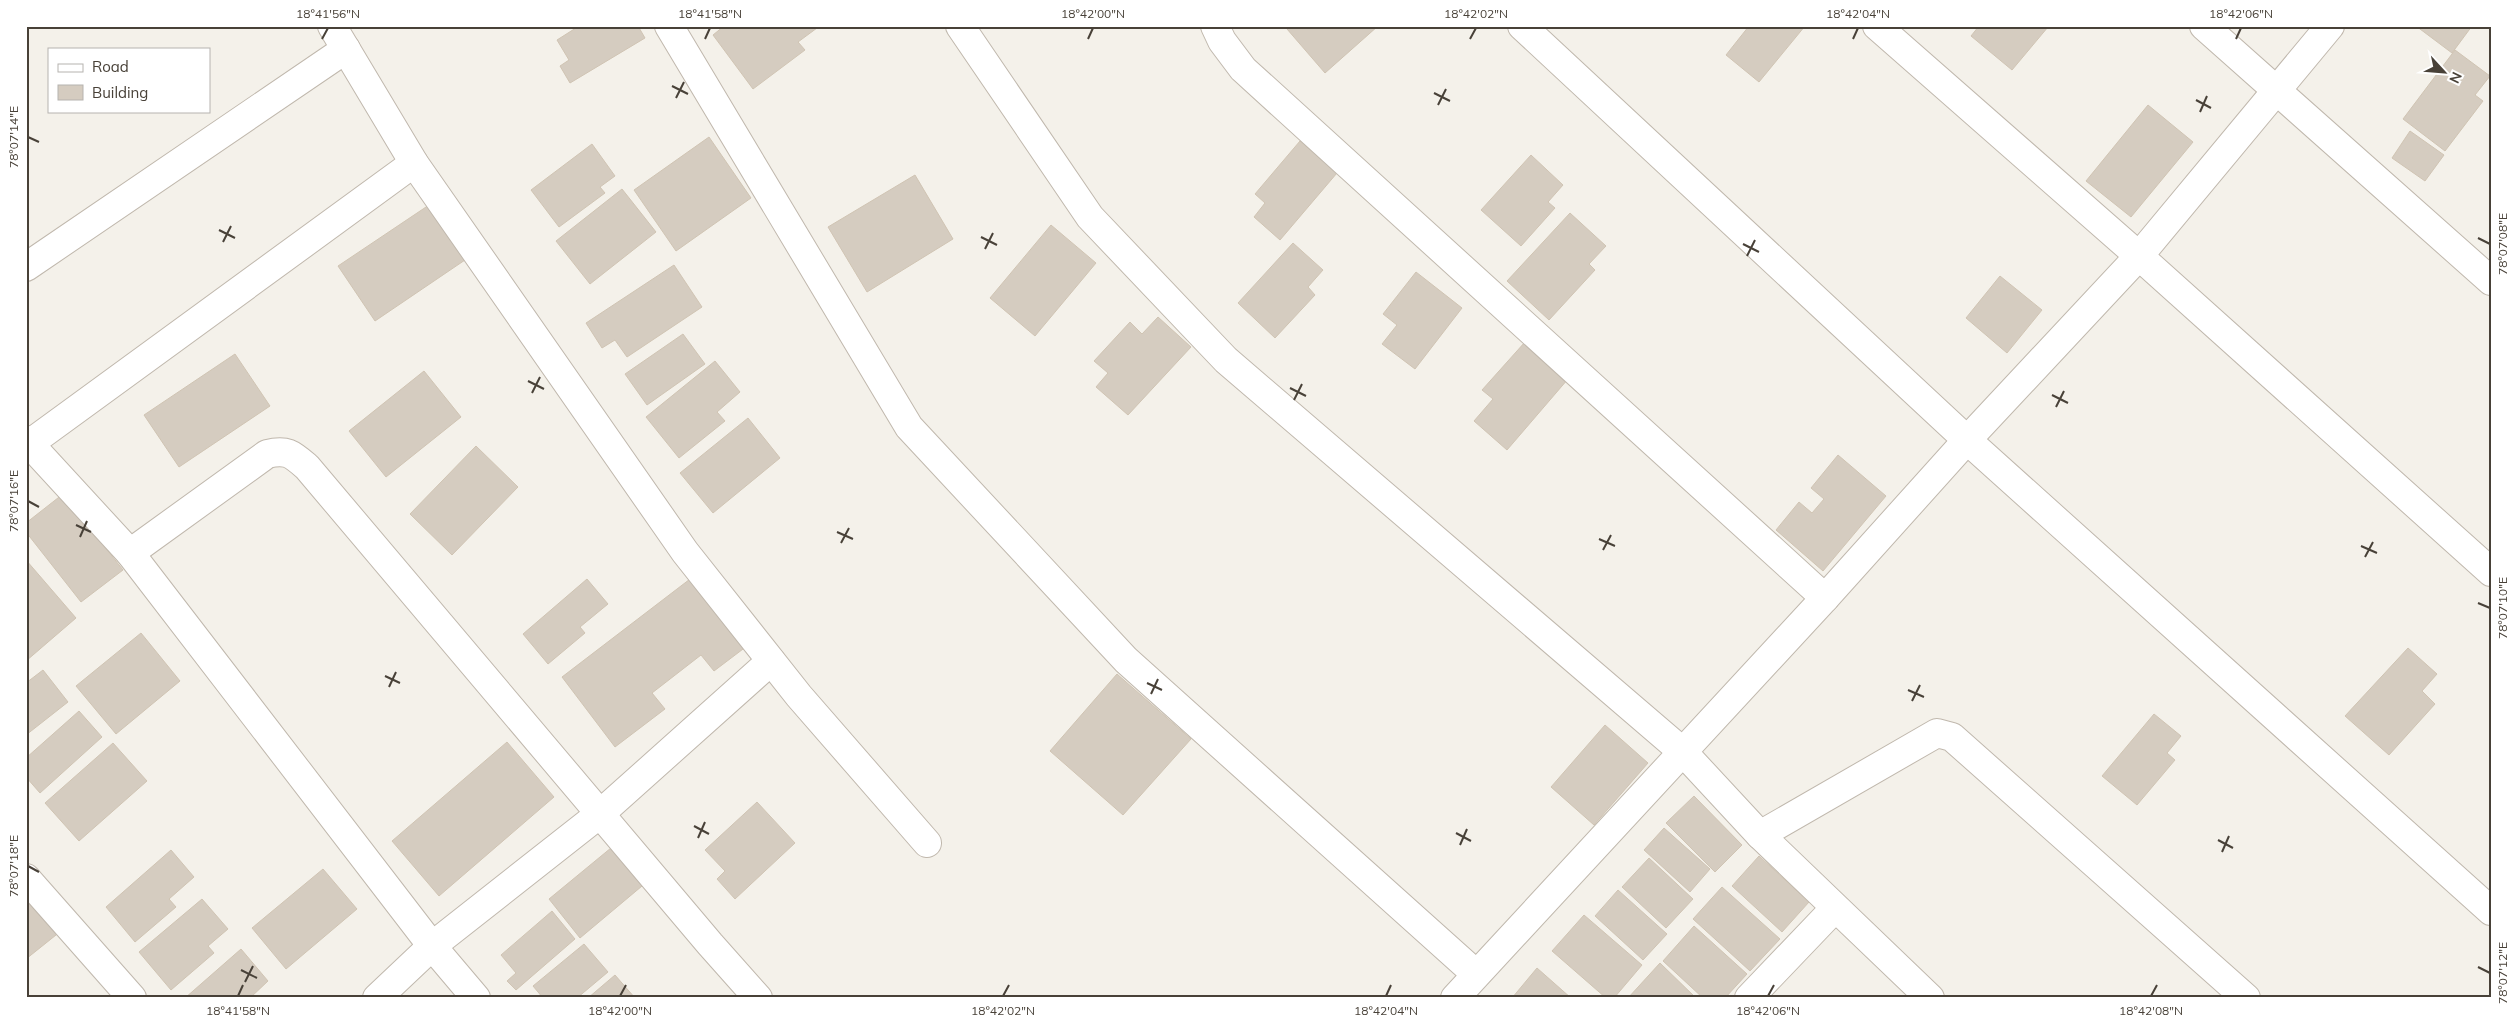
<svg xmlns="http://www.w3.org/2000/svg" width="2517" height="1024" font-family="Mulish,sans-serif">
<rect width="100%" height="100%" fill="#f4f1ea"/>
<g fill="#d5ccc0" stroke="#d0c4b3">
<path d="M 579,26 L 638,26 L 645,38 L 570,83 L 560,66 L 569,60 L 557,40 Z"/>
<path d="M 724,26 L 815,26 L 817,28 L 798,42 L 805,50 L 753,89 L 713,35 Z"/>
<path d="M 1291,26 L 1378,26 L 1325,73 L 1287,29 Z"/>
<path d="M 1749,26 L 1805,26 L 1759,82 L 1726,55 Z"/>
<path d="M 1979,26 L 2047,26 L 2048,27 L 2012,70 L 1971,36 Z"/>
<path d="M 2416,26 L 2472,26 L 2452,53 Z"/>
<path d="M 2455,50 L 2490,76 L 2475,95 L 2483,101 L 2445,151 L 2403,119 Z"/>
<path d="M 2148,105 L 2193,142 L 2131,217 L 2086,181 Z"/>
<path d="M 2410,131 L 2444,155 L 2425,181 L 2392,158 Z"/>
<path d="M 709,137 L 751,198 L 676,251 L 634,190 Z"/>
<path d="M 1300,141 L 1337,173 L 1280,240 L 1254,217 L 1265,203 L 1255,194 Z"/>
<path d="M 592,144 L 615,176 L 600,187 L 605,193 L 559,227 L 531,190 Z"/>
<path d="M 1531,155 L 1563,185 L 1548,202 L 1555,208 L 1521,246 L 1481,210 Z"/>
<path d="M 915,175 L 953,239 L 867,292 L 828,227 Z"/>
<path d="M 622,189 L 656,232 L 590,284 L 556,241 Z"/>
<path d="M 429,205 L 465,260 L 375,321 L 338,266 Z"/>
<path d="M 1570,213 L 1606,246 L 1589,264 L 1595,270 L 1549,320 L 1507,281 Z"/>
<path d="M 1051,225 L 1096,263 L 1035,336 L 990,298 Z"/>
<path d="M 1293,243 L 1323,270 L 1308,287 L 1315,295 L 1275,338 L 1238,303 Z"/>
<path d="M 674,265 L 702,307 L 627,357 L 615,340 L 602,348 L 586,323 Z"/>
<path d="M 1416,272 L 1462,308 L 1415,369 L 1382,344 L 1397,325 L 1383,314 Z"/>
<path d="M 2000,276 L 2042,310 L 2007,353 L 1966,318 Z"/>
<path d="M 1158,317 L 1191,347 L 1128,415 L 1096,387 L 1108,373 L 1094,361 L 1130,322 L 1142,334 Z"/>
<path d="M 683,334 L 705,364 L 647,405 L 625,374 Z"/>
<path d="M 1525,342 L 1568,379 L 1507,450 L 1474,421 L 1493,399 L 1482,390 Z"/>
<path d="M 235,354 L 270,406 L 179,467 L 144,415 Z"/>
<path d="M 715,361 L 740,392 L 717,412 L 725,421 L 679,458 L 646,417 Z"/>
<path d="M 424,371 L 461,417 L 386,477 L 349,431 Z"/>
<path d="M 748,418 L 780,458 L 713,513 L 680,473 Z"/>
<path d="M 476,446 L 518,487 L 452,555 L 410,514 Z"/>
<path d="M 1838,455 L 1886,496 L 1823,571 L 1776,530 L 1799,502 L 1812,513 L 1824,499 L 1811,488 Z"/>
<path d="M 63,494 L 123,570 L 81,602 L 26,532 L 26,523 Z"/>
<path d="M 26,560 L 76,618 L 26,661 Z"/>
<path d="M 694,576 L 747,646 L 714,671 L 701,655 L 652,693 L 665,709 L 615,747 L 562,677 Z"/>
<path d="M 587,579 L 608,604 L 580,627 L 585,633 L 548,664 L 523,634 Z"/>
<path d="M 141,633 L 180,681 L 116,734 L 76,686 Z"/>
<path d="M 2408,648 L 2437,674 L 2422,691 L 2435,704 L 2389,755 L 2345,716 Z"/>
<path d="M 43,670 L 68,702 L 26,735 L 26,683 Z"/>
<path d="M 1117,674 L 1191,739 L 1123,815 L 1050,751 Z"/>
<path d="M 79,711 L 102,737 L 40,793 L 26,777 L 26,758 Z"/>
<path d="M 2154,714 L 2181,736 L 2167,753 L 2175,760 L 2137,805 L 2102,776 Z"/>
<path d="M 1605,725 L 1648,763 L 1594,825 L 1551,787 Z"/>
<path d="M 507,742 L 554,797 L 439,896 L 392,841 Z"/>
<path d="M 113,743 L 147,781 L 79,841 L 45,803 Z"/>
<path d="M 1694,796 L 1742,845 L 1715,872 L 1666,823 Z"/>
<path d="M 757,802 L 795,843 L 735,899 L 717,879 L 725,871 L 705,850 Z"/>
<path d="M 1664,828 L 1710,869 L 1690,892 L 1644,850 Z"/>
<path d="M 617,843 L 648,881 L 580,938 L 549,899 Z"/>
<path d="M 171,850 L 194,877 L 169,899 L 176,907 L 135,942 L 106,907 Z"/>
<path d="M 1759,856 L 1809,902 L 1782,932 L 1732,886 Z"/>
<path d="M 1649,858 L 1693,899 L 1666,928 L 1622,887 Z"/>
<path d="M 323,869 L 357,909 L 286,969 L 252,928 Z"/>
<path d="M 1722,887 L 1780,939 L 1750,971 L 1693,919 Z"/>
<path d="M 1618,890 L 1667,934 L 1643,960 L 1595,916 Z"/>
<path d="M 39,893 L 66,927 L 26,959 L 26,903 Z"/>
<path d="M 202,899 L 228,929 L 208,946 L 214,953 L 171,990 L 139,952 Z"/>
<path d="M 552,911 L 575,939 L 516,990 L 507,981 L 516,973 L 501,955 Z"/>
<path d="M 1584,915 L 1642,965 L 1614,998 L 1606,998 L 1552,951 Z"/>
<path d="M 1694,926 L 1747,974 L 1725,998 L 1703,998 L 1663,961 Z"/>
<path d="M 584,944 L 608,972 L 577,998 L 543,998 L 533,986 Z"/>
<path d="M 241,949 L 268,981 L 250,998 L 185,998 Z"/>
<path d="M 1660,963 L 1696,998 L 1628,998 Z"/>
<path d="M 1537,968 L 1571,998 L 1512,998 Z"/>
<path d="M 615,975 L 635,998 L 588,998 Z"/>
</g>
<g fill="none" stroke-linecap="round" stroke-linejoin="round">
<defs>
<g id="minor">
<path d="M 332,26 L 414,163 L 685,552 L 799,696 L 927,843"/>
<path d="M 669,26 L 909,427 L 1126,660 L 1476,974"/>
<path d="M 960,26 L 1090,217 L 1226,360 L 1683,752 L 1760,835 L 1930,998"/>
<path d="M 1215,26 L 1222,41 L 1243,69 L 1825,598"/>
<path d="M 1522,26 L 1967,440 L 2491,911"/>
<path d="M 1877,26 L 2139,256 L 2491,572"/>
<path d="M 2204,26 L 2491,281"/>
<path d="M 26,267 L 346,49"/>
<path d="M 26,440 L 130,553 L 432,946 L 377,998"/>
<path d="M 29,444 L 414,163"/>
<path d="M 130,553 L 267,454 C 287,449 292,454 307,467 L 710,944 L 758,998"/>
<path d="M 1760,835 L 1937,733 L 1952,737 L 2246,998"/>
<path d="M 26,878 L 132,998"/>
<path d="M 476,998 L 432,946 L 601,813 L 771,661"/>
<path d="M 1455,998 L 1825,598 L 1967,440 L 2139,256 L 2330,26"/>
<path d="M 1749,998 L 1835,908"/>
</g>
</defs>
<use href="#minor" stroke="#c0b8ad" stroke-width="30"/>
<use href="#minor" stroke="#fff" stroke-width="28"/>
</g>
<path fill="none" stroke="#484138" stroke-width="2" d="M 322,39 L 328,28M 705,39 L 710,28M 1088,39 L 1093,28M 1470,39 L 1476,28M 1853,39 L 1858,28M 2236,39 L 2241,28M 672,86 L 688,94M 1434,93 L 1450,101M 676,98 L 684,82M 2196,100 L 2211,108M 1438,105 L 1446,89M 2200,112 L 2207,96M 28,137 L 39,142M 219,230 L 235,238M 981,237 L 997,245M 2478,238 L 2490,244M 223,242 L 231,226M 1743,244 L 1759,252M 985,249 L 993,233M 1747,256 L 1755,240M 528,381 L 544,389M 1290,388 L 1306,396M 532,393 L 540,377M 2052,395 L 2068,403M 1294,400 L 1302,384M 2056,407 L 2064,391M 28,501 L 39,507M 76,525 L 91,532M 837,532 L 853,539M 80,537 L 87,521M 1599,539 L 1615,546M 841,543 L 849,528M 2361,546 L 2377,553M 1603,550 L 1611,535M 2365,557 L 2373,542M 2478,603 L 2490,608M 385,676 L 400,683M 1147,683 L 1162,690M 389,687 L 396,672M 1908,690 L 1924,697M 1151,694 L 1158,679M 1912,701 L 1920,685M 694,826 L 709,834M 1456,833 L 1471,841M 698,838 L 705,822M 2218,840 L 2233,848M 1460,845 L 1467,829M 2222,852 L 2229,836M 28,866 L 39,872M 2478,967 L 2490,973M 241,970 L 257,978M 245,982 L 253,966M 238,996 L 243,985M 620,996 L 626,985M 1003,996 L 1009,985M 1386,996 L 1391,985M 1768,996 L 1774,985M 2151,996 L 2157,985"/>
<rect width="2517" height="1024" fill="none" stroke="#ffffff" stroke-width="55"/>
<rect x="48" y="48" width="162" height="65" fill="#ffffff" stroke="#b6b3af"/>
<rect x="58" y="64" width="25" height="8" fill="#ffffff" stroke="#b6b3af"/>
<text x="92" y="72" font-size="15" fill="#484138">Road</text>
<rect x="58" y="85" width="25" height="15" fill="#d5ccc0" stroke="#b6b3af"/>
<text x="92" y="98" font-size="15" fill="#484138">Building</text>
<g transform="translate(2444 72) rotate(116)" stroke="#ffffff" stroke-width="4" paint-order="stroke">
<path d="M0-4L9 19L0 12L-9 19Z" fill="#484138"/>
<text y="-8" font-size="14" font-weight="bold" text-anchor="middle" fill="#484138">N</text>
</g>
<rect x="28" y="28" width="2462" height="968" fill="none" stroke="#484138" stroke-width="2"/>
<g font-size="12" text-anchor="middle" fill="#484138">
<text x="328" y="18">18°41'56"N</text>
<text x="710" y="18">18°41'58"N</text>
<text x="1093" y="18">18°42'00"N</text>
<text x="1476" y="18">18°42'02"N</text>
<text x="1858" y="18">18°42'04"N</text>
<text x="2241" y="18">18°42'06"N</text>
<text transform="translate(14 137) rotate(-90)" y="4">78°07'14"E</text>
<text transform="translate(2503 244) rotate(-90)" y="4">78°07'08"E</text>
<text transform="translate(14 501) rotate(-90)" y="4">78°07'16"E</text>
<text transform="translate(2503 608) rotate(-90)" y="4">78°07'10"E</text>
<text transform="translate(14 866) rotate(-90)" y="4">78°07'18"E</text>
<text transform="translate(2503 973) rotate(-90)" y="4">78°07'12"E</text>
<text x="238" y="1015">18°41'58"N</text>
<text x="620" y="1015">18°42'00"N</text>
<text x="1003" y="1015">18°42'02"N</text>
<text x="1386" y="1015">18°42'04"N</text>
<text x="1768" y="1015">18°42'06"N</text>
<text x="2151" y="1015">18°42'08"N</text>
</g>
</svg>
